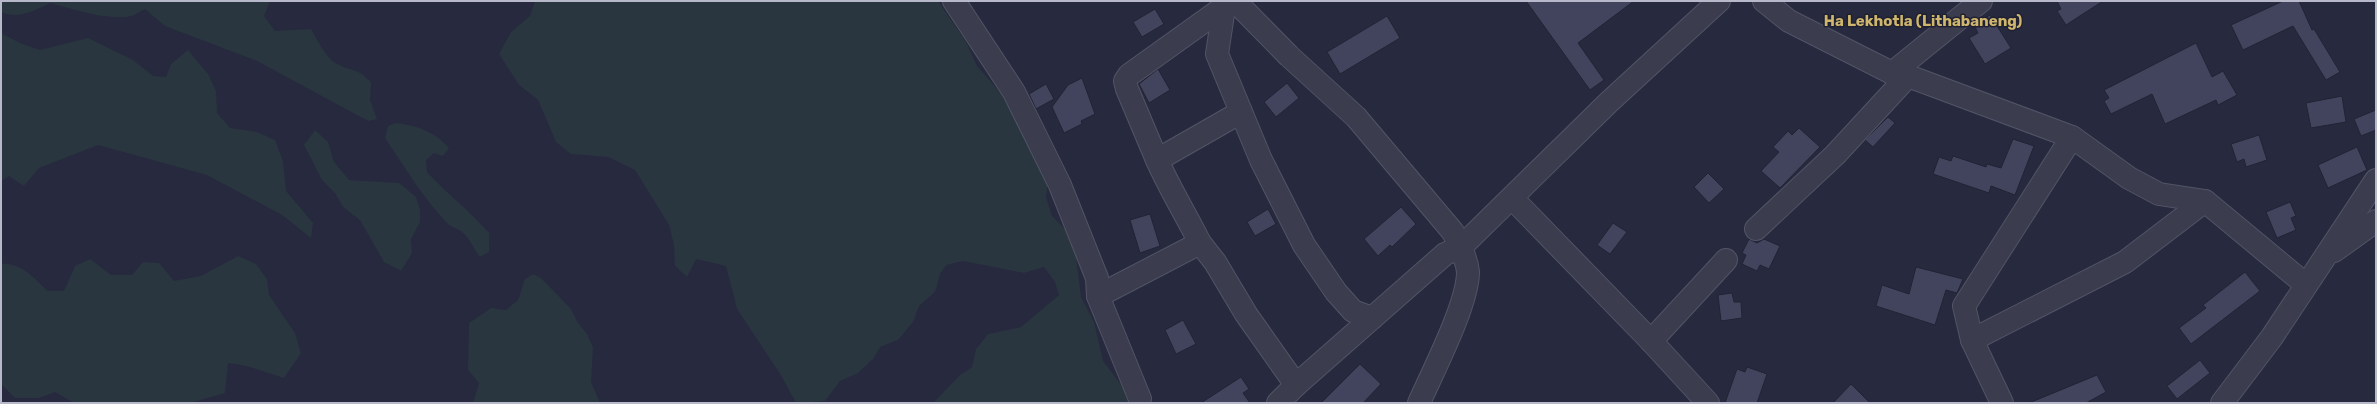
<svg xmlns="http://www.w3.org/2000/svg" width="2377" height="404" font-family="Rubik,sans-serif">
<rect width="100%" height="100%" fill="#27293e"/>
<g fill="#29363f">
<path d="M 1,1 L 270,1 L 264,16 L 275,31 L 311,29 C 317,39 324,55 334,62 C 351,73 357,66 371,83 L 370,100 L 377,119 L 368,121 L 257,61 L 165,26 L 145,9 C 141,11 136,15 131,16 C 110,21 71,9 51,3 C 35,10 18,20 1,12 Z"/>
<path d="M 535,1 L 938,1 L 966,42 L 977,66 L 1005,98 L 1048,180 L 1046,197 L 1052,216 L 1065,229 L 1075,248 L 1081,297 L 1094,322 L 1103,361 L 1131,398 L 1129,403 L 933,403 L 959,376 L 972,367 L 976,349 L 988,334 L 1021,327 L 1059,295 L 1055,282 L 1044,267 L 1024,273 L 963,261 L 946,265 L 940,274 L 935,292 L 919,306 L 913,322 L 898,340 L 880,347 L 873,359 L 858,373 L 840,381 L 825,401 L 796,403 L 782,377 L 737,309 L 726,266 L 696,259 L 687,277 L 675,266 L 674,245 L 669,225 L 635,170 L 608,157 L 571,154 L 556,142 L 538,100 L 519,85 L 499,54 L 511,32 L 530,16 Z"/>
<path d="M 1,33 L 20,43 L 40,50 L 88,38 L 133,60 L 153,76 L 166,77 L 171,64 L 188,50 L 208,74 L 216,91 L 217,113 L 230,128 L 257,132 L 275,140 L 283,161 L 286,191 L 313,223 L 311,238 L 282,215 L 207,175 L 98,145 L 39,168 L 24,186 L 9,176 L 1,181 Z"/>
<path d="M 396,123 C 418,126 434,131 449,148 L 443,156 L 434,153 L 426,160 L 427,172 C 447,194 470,211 489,233 L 489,252 L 480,257 C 474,250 472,243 467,237 C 460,228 451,228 447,223 C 423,198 404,166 385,138 L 388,126 Z"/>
<path d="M 315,130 L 328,142 L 334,162 L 349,180 L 399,183 L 416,197 L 420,210 L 420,222 L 411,239 L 412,253 L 401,271 L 384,262 L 360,220 L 343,207 L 335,193 L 322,180 L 304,145 Z"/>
<path d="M 238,256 L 256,264 L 267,279 L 269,295 L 295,333 L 301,353 L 284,378 C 264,372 249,365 228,363 L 225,393 L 190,403 L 74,403 L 55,392 L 39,398 L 15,398 L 2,385 L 1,264 C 20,262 35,278 47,291 L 64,291 L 75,266 L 90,259 L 111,275 L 132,275 L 143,262 L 159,263 L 174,281 L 201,276 Z"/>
<path d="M 533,274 L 541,278 L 571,309 L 578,323 L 587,334 L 593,347 L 591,382 L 600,403 L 473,403 L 479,383 L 468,370 L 469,323 L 491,308 L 506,310 L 518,300 L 525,279 Z"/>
</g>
<g fill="#41445c" stroke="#212335">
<path d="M 1526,1 L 1634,1 L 1578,43 L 1604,80 L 1590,90 Z"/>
<path d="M 2057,1 L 2103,1 L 2066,25 L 2057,11 L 2061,9 Z"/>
<path d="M 2283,1 L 2299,1 L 2312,30 L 2314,29 L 2340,72 L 2326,80 L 2293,26 L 2243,50 L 2231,25 Z"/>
<path d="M 1155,9 L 1164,24 L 1142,37 L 1133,22 Z"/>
<path d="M 1990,15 L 2011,48 L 1985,64 L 1969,38 L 1978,33 L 1974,25 Z"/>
<path d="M 1387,16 L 1400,38 L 1340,74 L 1327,52 Z"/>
<path d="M 2196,43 L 2212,77 L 2223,71 L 2237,95 L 2218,105 L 2216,100 L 2165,124 L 2152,94 L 2111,114 L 2104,101 L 2109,98 L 2104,90 Z"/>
<path d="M 1158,69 L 1170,90 L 1149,103 L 1139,84 Z"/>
<path d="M 1082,78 L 1095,114 L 1081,121 L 1082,124 L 1064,133 L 1052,107 L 1068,85 Z"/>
<path d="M 1287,83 L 1299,98 L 1276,117 L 1264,102 Z"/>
<path d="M 1046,84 L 1054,99 L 1036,109 L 1029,94 Z"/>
<path d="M 2342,96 L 2346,122 L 2311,128 L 2306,103 Z"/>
<path d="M 2376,110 L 2376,130 L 2361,136 L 2354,119 Z"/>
<path d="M 1888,117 L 1895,123 L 1873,147 L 1865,140 Z"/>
<path d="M 1799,128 L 1820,147 L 1780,188 L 1761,171 L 1779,152 L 1773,147 L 1788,131 L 1792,135 Z"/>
<path d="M 2259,135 L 2267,160 L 2246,167 L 2244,159 L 2237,162 L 2231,144 Z"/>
<path d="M 2013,139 L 2034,146 L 2015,195 L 1991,186 L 1989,193 L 1933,174 L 1939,157 L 1951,161 L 1953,156 L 1986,167 L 1987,164 L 2001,168 Z"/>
<path d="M 2357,147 L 2367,170 L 2328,188 L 2318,165 Z"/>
<path d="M 1708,173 L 1724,189 L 1709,203 L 1694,187 Z"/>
<path d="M 2290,202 L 2296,216 L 2291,218 L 2296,230 L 2277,238 L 2266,212 Z"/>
<path d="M 1401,207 L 1416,224 L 1392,247 L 1390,245 L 1378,256 L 1364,239 Z"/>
<path d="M 1268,209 L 1276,224 L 1255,236 L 1247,222 Z"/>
<path d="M 1150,214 L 1160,246 L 1140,253 L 1130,220 Z"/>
<path d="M 1613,223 L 1627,232 L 1610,254 L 1597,245 Z"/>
<path d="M 1749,239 L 1757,243 L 1764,239 L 1780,246 L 1769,269 L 1760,265 L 1757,271 L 1742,264 L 1746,255 L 1742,253 Z"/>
<path d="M 1916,267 L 1963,279 L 1957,293 L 1946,290 L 1935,325 L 1876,306 L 1882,285 L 1909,294 Z"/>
<path d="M 2245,272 L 2260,291 L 2191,344 L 2179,328 L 2206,308 L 2203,305 Z"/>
<path d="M 1732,293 L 1734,302 L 1741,302 L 1742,318 L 1721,321 L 1718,295 Z"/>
<path d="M 1183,320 L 1196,344 L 1176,354 L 1165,330 Z"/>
<path d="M 2200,360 L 2210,373 L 2177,399 L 2167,386 Z"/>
<path d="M 1360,364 L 1381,384 L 1363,403 L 1321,403 Z"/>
<path d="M 1747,367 L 1767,374 L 1757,403 L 1725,403 L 1737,369 L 1745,372 Z"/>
<path d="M 2097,375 L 2106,392 L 2086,403 L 2029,403 Z"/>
<path d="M 1241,377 L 1249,389 L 1243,393 L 1250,403 L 1201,403 Z"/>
<path d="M 1851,384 L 1870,403 L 1833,403 Z"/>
</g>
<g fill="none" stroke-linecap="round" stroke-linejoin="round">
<defs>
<g id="minor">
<path d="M 954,1 L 1014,92 L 1060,185 L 1097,278 L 1098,296 L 1140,399"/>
<path d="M 1225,1 L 1217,54 L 1261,160 L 1304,245 L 1336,292 L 1353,311 L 1372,318"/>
<path d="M 1235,1 L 1289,56 L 1356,117 L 1453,232 C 1459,244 1467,259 1468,272 C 1468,304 1433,371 1419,403"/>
<path d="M 1764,1 L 1789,21 L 1892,73"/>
<path d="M 1981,1 L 1892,73 L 1908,76 L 2072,137 L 2129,178 L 2159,194 L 2205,201"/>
<path d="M 1157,160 L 1127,89 L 1125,81 L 1129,75 L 1224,7"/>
<path d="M 1512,198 L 1651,341 L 1708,403"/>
<path d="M 1756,229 L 1835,155 L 1908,76"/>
<path d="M 1200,243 C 1186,215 1170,189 1157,160 L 1241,112"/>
<path d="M 2334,251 L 2376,221"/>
<path d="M 1098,296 L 1200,243 L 1215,262 L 1246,314 L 1296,385"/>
<path d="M 1972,340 L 2125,262 L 2205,201 L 2305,284"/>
<path d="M 1651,341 L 1726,260"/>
<path d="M 1278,403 L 1296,385 L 1445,254 L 1461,247 L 1609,102 L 1719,1"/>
<path d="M 2002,403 L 1972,340 L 1964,306 L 2072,137"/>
<path d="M 2222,403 L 2272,337 L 2376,180"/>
</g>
</defs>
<use href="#minor" stroke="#525466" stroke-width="24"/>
<use href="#minor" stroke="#3b3d4e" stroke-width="22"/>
</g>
<g text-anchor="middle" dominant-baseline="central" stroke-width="3" stroke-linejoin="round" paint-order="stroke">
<g font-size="15" font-weight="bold" fill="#cfb66c" stroke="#1f2133">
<text x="1923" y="21">Ha Lekhotla (Lithabaneng)</text>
</g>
</g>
<rect width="2377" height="404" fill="none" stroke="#b7b8c9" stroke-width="4"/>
</svg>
